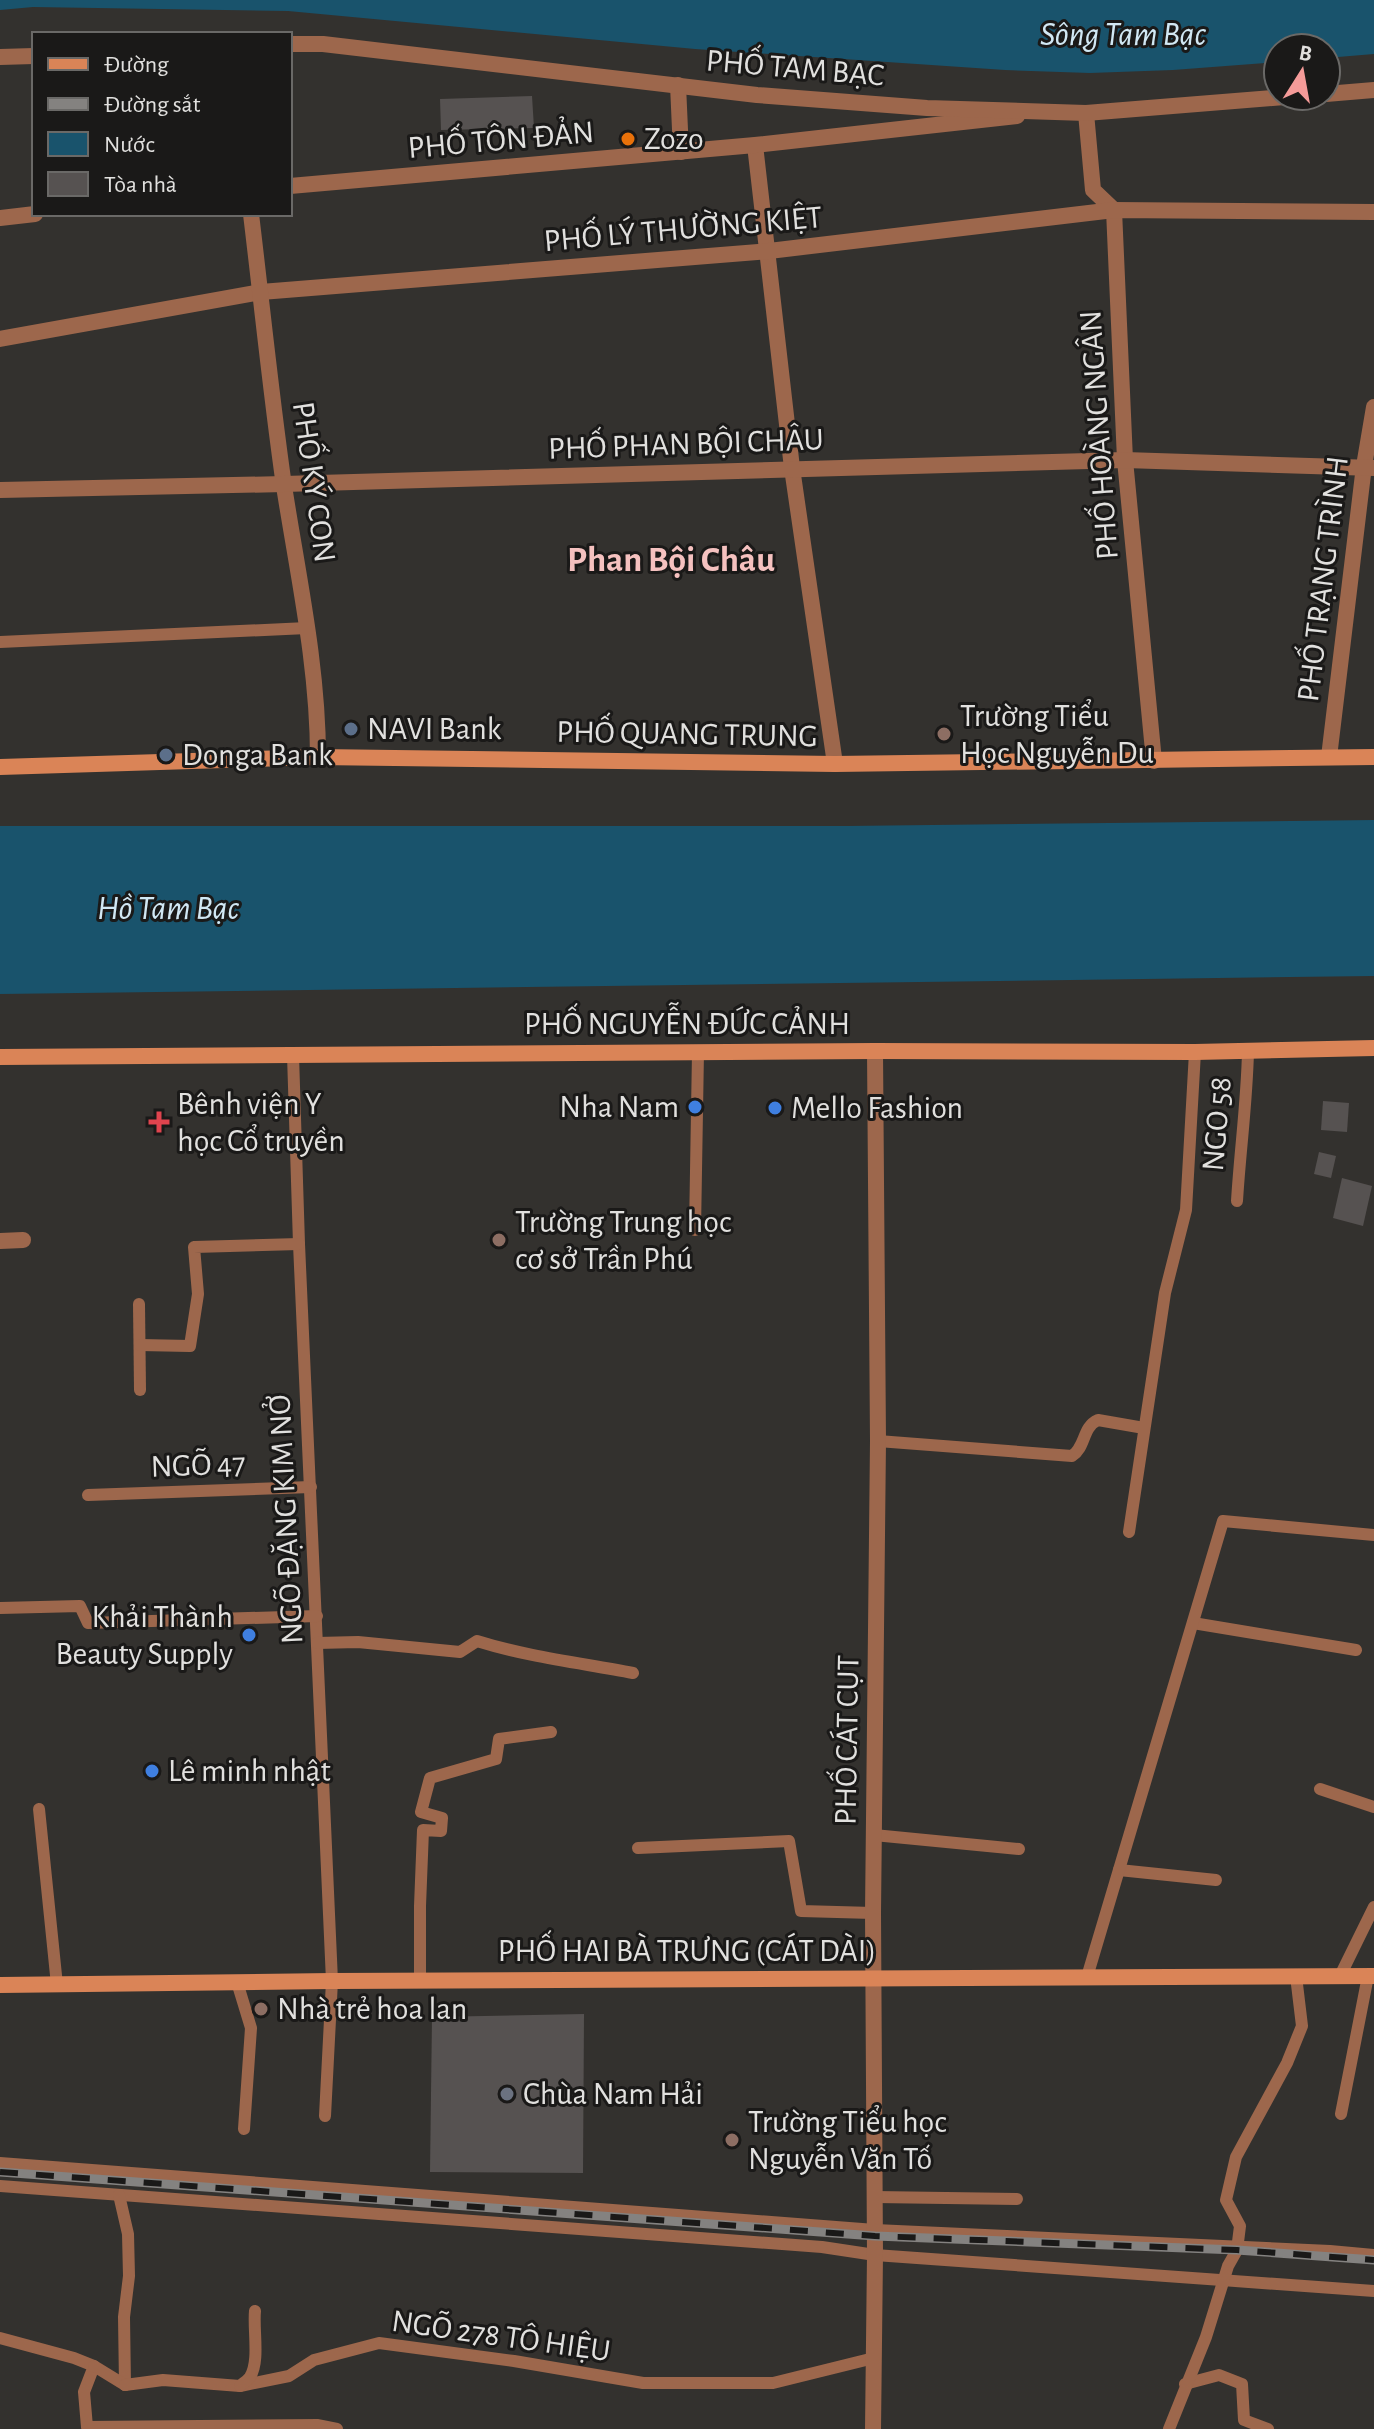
<svg xmlns="http://www.w3.org/2000/svg" width="1374" height="2429" font-family="'Alegreya Sans',sans-serif">
<rect width="100%" height="100%" fill="#33312e"/>
<g fill="#19536c">
<path d="M 0,0 L 1374,0 L 1374,54 L 1326,58 L 1326,48 L 1278,48 L 1278,62 L 1173,70 L 1090,73 L 1005,70 L 695,49 L 288,11 L 33,7 L 0,10 Z"/>
<path d="M 1374,820 L 1374,976 L 0,994 L 0,826 L 847,826 Z"/>
</g>
<g fill="#565251">
<path d="M 532,96 L 534,128 L 441,130 L 440,99 Z"/>
<path d="M 1323,1101 L 1349,1103 L 1347,1132 L 1321,1130 Z"/>
<path d="M 1319,1152 L 1336,1156 L 1331,1178 L 1314,1174 Z"/>
<path d="M 1342,1178 L 1372,1186 L 1363,1226 L 1333,1218 Z"/>
<path d="M 584,2014 L 583,2173 L 430,2172 L 432,2017 Z"/>
</g>
<g fill="none" stroke-linecap="round" stroke-linejoin="round">
<g stroke="#9d674c" stroke-width="12">
<path d="M 0,642 L 307,628"/>
<path d="M 293,1055 L 299,1244 L 332,1981 L 325,2116"/>
<path d="M 1237,1201 C 1240,1151 1247,1101 1248,1051"/>
<path d="M 695,1230 L 698,1052"/>
<path d="M 139,1304 L 140,1390"/>
<path d="M 140,1345 L 190,1346 L 198,1294 L 194,1247 L 299,1244"/>
<path d="M 878,1441 L 1072,1456 C 1086,1447 1082,1427 1098,1420 L 1144,1428"/>
<path d="M 88,1495 L 311,1487"/>
<path d="M 1129,1532 L 1165,1293 L 1186,1210 L 1195,1052"/>
<path d="M 0,1608 L 80,1606 L 88,1623 L 317,1616"/>
<path d="M 1193,1623 L 1356,1650"/>
<path d="M 317,1643 L 358,1642 L 460,1652 L 477,1641 C 528,1657 581,1663 633,1673"/>
<path d="M 1320,1789 L 1374,1807"/>
<path d="M 39,1809 L 57,1985"/>
<path d="M 874,1835 L 1019,1849"/>
<path d="M 638,1848 L 789,1841 L 801,1911 L 873,1913"/>
<path d="M 1119,1870 L 1216,1880"/>
<path d="M 1340,1976 L 1374,1907"/>
<path d="M 1087,1977 L 1223,1521 L 1374,1535"/>
<path d="M 420,1981 L 420,1906 L 423,1830 L 441,1831 L 442,1818 L 421,1812 L 430,1778 L 496,1759 L 499,1739 L 551,1732"/>
<path d="M 237,1982 L 251,2028 L 244,2129"/>
<path d="M 1341,2114 L 1368,1976"/>
<path d="M 0,2163 L 875,2230 L 1330,2251 L 1374,2255"/>
<path d="M 0,2186 L 822,2247 L 875,2255 L 1374,2291"/>
<path d="M 119,2195 L 128,2234 L 129,2276 L 124,2317 L 125,2385"/>
<path d="M 875,2197 L 1017,2199"/>
<path d="M 0,2338 L 74,2358 L 94,2366 L 84,2392 L 87,2427 L 317,2425 L 337,2429"/>
<path d="M 94,2366 L 125,2385"/>
<path d="M 1185,2384 L 1219,2375 L 1242,2384 L 1244,2420 L 1268,2429"/>
<path d="M 125,2385 L 163,2380 L 240,2386 L 289,2376 L 314,2360 L 379,2343 L 514,2361 L 643,2383 L 773,2383 L 874,2358"/>
<path d="M 240,2386 C 243,2383 247,2381 250,2377 C 260,2361 253,2330 255,2311"/>
<path d="M 1169,2429 L 1206,2337 L 1228,2266 L 1237,2250 L 1240,2226 L 1226,2200 L 1236,2157 L 1287,2063 L 1302,2026 L 1296,1976"/>
</g>
<g stroke="#9d674c" stroke-width="16">
<path d="M 678,85 L 681,152"/>
<path d="M 1086,113 L 1093,190 L 1114,210 L 1125,460 L 1154,761"/>
<path d="M 755,145 L 792,468 L 835,764"/>
<path d="M 290,186 L 755,145 L 1017,116"/>
<path d="M 0,218 L 35,214"/>
<path d="M 0,339 L 261,292 L 769,251 L 1114,210 L 1374,212"/>
<path d="M 1329,757 L 1364,466 L 1374,407"/>
<path d="M 0,1241 L 23,1240"/>
</g>
<g stroke="#9d674c" stroke-width="16">
<path d="M 290,44 L 323,44 L 757,95 L 927,108 L 1086,113 L 1296,96"/>
<path d="M 0,57 L 34,56"/>
<path d="M 1326,94 L 1374,90"/>
<path d="M 251,214 C 262,305 271,395 284,486 C 298,576 318,666 318,757"/>
<path d="M 0,490 L 284,484 L 1125,460 L 1374,468"/>
<path d="M 873,2429 L 875,2255 L 873,1913 L 878,1441 L 875,1051"/>
</g>
<g stroke="#da8457" stroke-width="16">
<path d="M 0,767 L 318,757 L 835,764 L 1374,757"/>
<path d="M 0,1057 L 875,1051 L 1195,1052 L 1374,1048"/>
<path d="M 0,1985 L 332,1981 L 1374,1976"/>
</g>
<defs>
<path id="rail" d="M 0,2172 L 875,2236 L 1237,2250 L 1374,2260"/>
</defs>
<use href="#rail" stroke="#848280" stroke-width="9"/>
<use href="#rail" stroke="#1a1918" stroke-width="6" stroke-dasharray="18" stroke-linecap="butt"/>
</g>
<circle fill="#e8710a" stroke="#1a1918" stroke-width="3" cx="628" cy="139" r="8"/>
<g fill="#5c6f8a" stroke="#1a1918" stroke-width="3">
<circle cx="351" cy="729" r="8"/>
<circle cx="166" cy="755" r="8"/>
</g>
<g fill="#8d6e63" stroke="#1a1918" stroke-width="3">
<circle cx="944" cy="734" r="8"/>
<circle cx="499" cy="1240" r="8"/>
<circle cx="261" cy="2009" r="8"/>
<circle cx="732" cy="2140" r="8"/>
</g>
<g fill="#3f7fe0" stroke="#1a1918" stroke-width="3">
<circle cx="695" cy="1107" r="8"/>
<circle cx="775" cy="1108" r="8"/>
<circle cx="249" cy="1635" r="8"/>
<circle cx="152" cy="1771" r="8"/>
</g>
<path fill="#e0444e" stroke="#1a1918" stroke-width="3" d="M155 1110h8v8h8v8h-8v8h-8v-8h-8v-8h8z"/>
<circle fill="#6b7280" stroke="#1a1918" stroke-width="3" cx="507" cy="2094" r="8"/>
<g text-anchor="middle" dominant-baseline="central" stroke-width="6" stroke-linejoin="round" paint-order="stroke">
<g font-size="32" fill="#e1e0de" stroke="#1a1918">
<text transform="translate(795 68) rotate(5)">PHỐ TAM BẠC</text>
<text transform="translate(501 140) rotate(-5)">PHỐ TÔN ĐẢN</text>
<text transform="translate(683 229) rotate(-5)">PHỐ LÝ THƯỜNG KIỆT</text>
<text transform="translate(1099 435) rotate(-94)">PHỐ HOÀNG NGÂN</text>
<text transform="translate(686 444) rotate(-2)">PHỐ PHAN BỘI CHÂU</text>
<text transform="translate(314 482) rotate(82)">PHỐ KÝ CON</text>
<text transform="translate(1323 579) rotate(-83)">PHỐ TRẠNG TRÌNH</text>
<text transform="translate(687 734) rotate(1)">PHỐ QUANG TRUNG</text>
<text x="687" y="1024">PHỐ NGUYỄN ĐỨC CẢNH</text>
<text transform="translate(1217 1124) rotate(-85)">NGO 58</text>
<text transform="translate(198 1465) rotate(-2)">NGÕ 47</text>
<text transform="translate(286 1519) rotate(-93)">NGÕ ĐẶNG KIM NỞ</text>
<text transform="translate(847 1740) rotate(-89)">PHỐ CÁT CỤT</text>
<text x="687" y="1951">PHỐ HAI BÀ TRƯNG (CÁT DÀI)</text>
<text transform="translate(501 2336) rotate(8)">NGÕ 278 TÔ HIỆU</text>
</g>
<g font-size="32" fill="#e1e0de" stroke="#1a1918" text-anchor="start">
<text x="644" y="139">Zozo</text>
<text x="960" y="716">Trường Tiểu<tspan x="960" dy="37">Học Nguyễn Du</tspan></text>
<text x="367" y="729">NAVI Bank</text>
<text x="182" y="755">Donga Bank</text>
<text x="177" y="1104">Bênh viện Y<tspan x="177" dy="37">học Cổ truyền</tspan></text>
<text x="679" y="1107" text-anchor="end">Nha Nam</text>
<text x="791" y="1108">Mello Fashion</text>
<text x="515" y="1222">Trường Trung học<tspan x="515" dy="37">cơ sở Trần Phú</tspan></text>
<text x="233" y="1617" text-anchor="end">Khải Thành<tspan x="233" dy="37">Beauty Supply</tspan></text>
<text x="168" y="1771">Lê minh nhật</text>
<text x="277" y="2009">Nhà trẻ hoa lan</text>
<text x="523" y="2094">Chùa Nam Hải</text>
<text x="748" y="2122">Trường Tiểu học<tspan x="748" dy="37">Nguyễn Văn Tố</tspan></text>
</g>
<g font-size="34" font-style="italic" fill="#d1e8f4" stroke="#1a1918">
<text x="1123" y="35">Sông Tam Bạc</text>
<text x="168" y="909">Hồ Tam Bạc</text>
</g>
<g font-size="36" font-weight="bold" fill="#f5c1bf" stroke="#1a1918">
<text x="671" y="560">Phan Bội Châu</text>
</g>
</g>
<rect x="32" y="32" width="260" height="184" fill="#1a1918" stroke="#6a6967" stroke-width="2"/>
<rect x="48" y="58" width="40" height="12" fill="#da8457" stroke="#6a6967" stroke-width="2"/>
<text x="104" y="72" font-size="24" fill="#e1e0de">Đường</text>
<rect x="48" y="98" width="40" height="12" fill="#848280" stroke="#6a6967" stroke-width="2"/>
<text x="104" y="112" font-size="24" fill="#e1e0de">Đường sắt</text>
<rect x="48" y="132" width="40" height="24" fill="#19536c" stroke="#6a6967" stroke-width="2"/>
<text x="104" y="152" font-size="24" fill="#e1e0de">Nước</text>
<rect x="48" y="172" width="40" height="24" fill="#565251" stroke="#6a6967" stroke-width="2"/>
<text x="104" y="192" font-size="24" fill="#e1e0de">Tòa nhà</text>
<g transform="translate(1302 72) rotate(11)"><circle r="38" fill="#1a1918" stroke="#6a6967" stroke-width="2"/>
<path d="M0-6L14 30L0 20L-14 30Z" fill="#f59b99"/>
<text y="-12" font-size="22" font-weight="bold" text-anchor="middle" fill="#e1e0de">B</text>
</g>
</svg>
